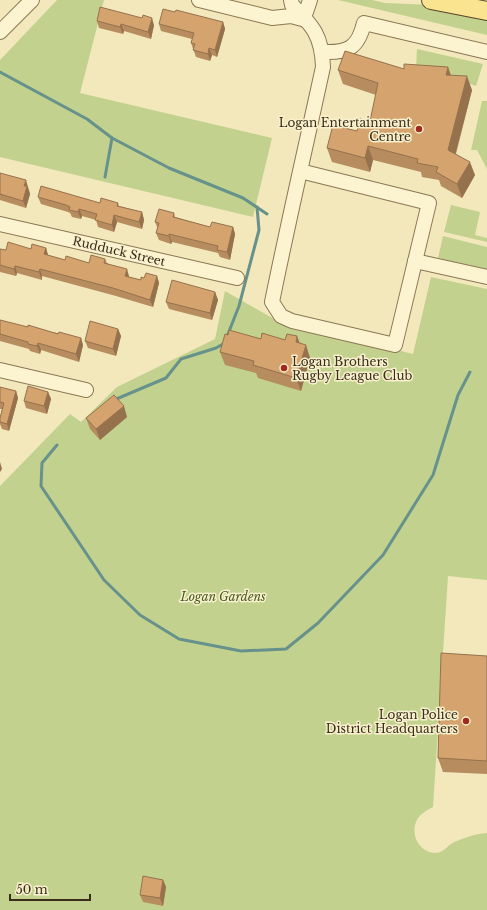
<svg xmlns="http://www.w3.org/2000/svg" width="487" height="910" font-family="'Libre Baskerville',serif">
<rect width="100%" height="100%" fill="#f2e8bc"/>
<g fill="#c3d18f">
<path d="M 57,0 L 104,0 L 80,93 L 272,138 L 253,217 L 0,157 L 0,60 Z"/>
<path d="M 338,0 L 372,0 L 385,3 L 433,5 L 487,18 L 487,35 Z"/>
<path d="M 417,49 L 483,64 L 476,86 L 461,81 L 454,76 L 416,69 Z"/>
<path d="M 482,101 L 487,101 L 487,169 L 477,150 L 471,150 Z"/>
<path d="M 451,205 L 480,212 L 475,235 L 487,238 L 487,242 L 444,232 Z"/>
<path d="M 443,236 L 487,247 L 487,270 L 438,258 Z"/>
<path d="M 431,277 L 487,289 L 487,580 L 448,576 L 433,807 C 427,810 422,813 418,818 C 409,832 418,852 435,853 C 443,853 446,847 451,844 C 461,838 476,834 487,833 L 487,910 L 0,910 L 0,486 L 70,414 L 81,422 L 117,387 L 215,339 L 225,291 L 274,319 L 413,354 Z"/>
</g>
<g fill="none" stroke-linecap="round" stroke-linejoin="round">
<g stroke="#67928b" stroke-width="3">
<path d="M 0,72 L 87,119 L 112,138 L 169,168 L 243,198 L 267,214"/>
<path d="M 105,177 L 112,138"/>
<path d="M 228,334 L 239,306 L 259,230 L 257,207"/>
<path d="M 114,400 L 166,378 L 181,359 L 216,348 L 223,344 L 225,341"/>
<path d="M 57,445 L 42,463 L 41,486 L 104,580 L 140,615 L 179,639 L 241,651 L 286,649 L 318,623 L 383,555 L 433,475 L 458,395 L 470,372"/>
</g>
<defs>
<g id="minor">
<path d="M 199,0 L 272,18 L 291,16 L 306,20"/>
<path d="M 291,0 L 292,5 C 313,26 322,36 323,67 C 306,145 288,223 272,302 L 281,316 L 292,321 L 395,345 L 429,203 L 300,171"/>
<path d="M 306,12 L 310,0"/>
<path d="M 0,32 L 32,0"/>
<path d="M 323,52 C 348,53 358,48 364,23 L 487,52"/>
<path d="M 0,224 L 237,278"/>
<path d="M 415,261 L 487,277"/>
<path d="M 0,370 L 86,390"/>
</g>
<path id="major" d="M 431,0 L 487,11"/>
</defs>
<use href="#minor" stroke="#8c7754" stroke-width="16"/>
<use href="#major" stroke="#594429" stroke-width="20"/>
<use href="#minor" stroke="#fcf4d0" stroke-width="14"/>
<use href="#major" stroke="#fbe48f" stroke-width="18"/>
</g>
<g fill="#b78c5f">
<path d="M 175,12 L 223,22 L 225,29 L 217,57 L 212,55 L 210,61 L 196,57 L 191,43 L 192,39 L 161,31 L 159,24 Z"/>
<path d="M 97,21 L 154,25 L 151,39 L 124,31 L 123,34 L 99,28 Z"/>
<path d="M 338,70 L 451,75 L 472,90 L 456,154 L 475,175 L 462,198 L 441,186 L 439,180 L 422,177 L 421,172 L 373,160 L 370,172 L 332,162 L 327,148 L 357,131 L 370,121 L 376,95 L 343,84 Z"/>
<path d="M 0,173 L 28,187 L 28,188 L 30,194 L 26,208 L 0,200 Z"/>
<path d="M 38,197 L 100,203 L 118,203 L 119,206 L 142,212 L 144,220 L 142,229 L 117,222 L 114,232 L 98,227 L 96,220 L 82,216 L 81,219 L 72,217 L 70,213 L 68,212 L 41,204 Z"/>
<path d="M 174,213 L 175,217 L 210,227 L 233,227 L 235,234 L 230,260 L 220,257 L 218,253 L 172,242 L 171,244 L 159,240 L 156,233 L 158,229 L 155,222 Z"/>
<path d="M 46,248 L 48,255 L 65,260 L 89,263 L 105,259 L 107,263 L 129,276 L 129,277 L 141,280 L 144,278 L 157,276 L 159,283 L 153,307 L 116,296 L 42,276 L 42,280 L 17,273 L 16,276 L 0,272 L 0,249 L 6,250 Z"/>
<path d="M 215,292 L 218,300 L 212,320 L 169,309 L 166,302 Z"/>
<path d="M 0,321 L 28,327 L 81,338 L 83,345 L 79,362 L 41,350 L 40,354 L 30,351 L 29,349 L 0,341 Z"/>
<path d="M 118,329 L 121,336 L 116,356 L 88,348 L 85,341 Z"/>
<path d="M 261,339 L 285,340 L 300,343 L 310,358 L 301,391 L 258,378 L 256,373 L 225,365 L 220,352 Z"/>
<path d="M 0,387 L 16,391 L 18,398 L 9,431 L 2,429 L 0,424 L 0,418 L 2,409 L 0,409 Z"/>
<path d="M 48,392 L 51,399 L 47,414 L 26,408 L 24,401 Z"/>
<path d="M 127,417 L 100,440 L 90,429 L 86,418 Z"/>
<path d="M 487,656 L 487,774 L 443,772 L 438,758 Z"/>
<path d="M 163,880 L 166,887 L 163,906 L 143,902 L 140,895 Z"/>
</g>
<g fill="#95724d">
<path d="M 152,18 L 154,25 L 151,39 L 148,32 Z"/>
<path d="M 223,22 L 225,29 L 217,57 L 215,50 Z"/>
<path d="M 121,24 L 124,31 L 123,34 L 120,27 Z"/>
<path d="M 209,48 L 212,55 L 210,61 L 208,54 Z"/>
<path d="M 448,67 L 453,81 L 446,75 Z"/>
<path d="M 467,76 L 472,90 L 453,163 L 448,150 Z"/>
<path d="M 368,146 L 373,160 L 370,172 L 365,158 Z"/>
<path d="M 470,162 L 475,175 L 462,198 L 457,184 Z"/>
<path d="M 26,180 L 30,194 L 26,208 L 23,201 L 24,186 Z"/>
<path d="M 79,209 L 82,216 L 81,219 L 78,212 Z"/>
<path d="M 142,212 L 144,220 L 142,229 L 139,222 Z"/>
<path d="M 114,215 L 117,222 L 114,232 L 112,225 Z"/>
<path d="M 233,227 L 235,234 L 230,260 L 227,252 Z"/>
<path d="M 169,234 L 172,242 L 171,244 L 169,236 Z"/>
<path d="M 46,248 L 48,255 L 44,254 Z"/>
<path d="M 15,266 L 17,273 L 16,276 L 14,269 Z"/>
<path d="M 40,269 L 42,276 L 42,280 L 39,272 Z"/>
<path d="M 127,269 L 129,276 L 127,283 L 125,276 Z"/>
<path d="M 157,276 L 159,283 L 153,307 L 150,300 Z"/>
<path d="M 215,292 L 218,300 L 212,320 L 210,313 Z"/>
<path d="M 118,329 L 121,336 L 116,356 L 113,349 Z"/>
<path d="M 297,336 L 302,349 L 296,342 Z"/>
<path d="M 81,338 L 83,345 L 79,362 L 76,354 Z"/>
<path d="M 38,343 L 41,350 L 40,354 L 37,346 Z"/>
<path d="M 306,345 L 310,358 L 301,391 L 296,378 Z"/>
<path d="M 16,391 L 18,398 L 9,431 L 7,424 Z"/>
<path d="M 48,392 L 51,399 L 47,414 L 44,406 Z"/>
<path d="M 124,406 L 127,417 L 100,440 L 96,429 Z"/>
<path d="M 0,462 L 2,469 L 0,472 Z"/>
<path d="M 163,880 L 166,887 L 163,906 L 160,898 Z"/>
</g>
<g fill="#d5a36e" stroke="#95724d">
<path d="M 100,7 L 142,18 L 143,15 L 152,18 L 148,32 L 121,24 L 120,27 L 97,21 Z"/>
<path d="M 163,9 L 175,12 L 176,10 L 223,22 L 215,50 L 209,48 L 208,54 L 193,50 L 195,44 L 191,43 L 194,33 L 159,24 Z"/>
<path d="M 345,51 L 404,69 L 404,64 L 448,67 L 446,75 L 467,76 L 448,150 L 470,162 L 457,184 L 436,172 L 438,167 L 417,163 L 418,159 L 368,146 L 365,158 L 327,148 L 333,125 L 357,131 L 360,119 L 370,121 L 378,83 L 338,70 Z"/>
<path d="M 0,173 L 26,180 L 24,186 L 27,186 L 23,201 L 0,194 Z"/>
<path d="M 41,186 L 100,203 L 101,198 L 118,203 L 117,206 L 142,212 L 139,222 L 114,215 L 112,225 L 95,220 L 97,214 L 79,209 L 78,212 L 69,210 L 70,207 L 66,205 L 38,197 Z"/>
<path d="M 159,209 L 174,213 L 173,217 L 210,227 L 212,222 L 233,227 L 227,252 L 217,250 L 218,246 L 169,234 L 169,236 L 156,233 L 159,223 L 155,222 Z"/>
<path d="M 8,242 L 31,249 L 32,244 L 46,248 L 44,254 L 65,260 L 66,256 L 89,263 L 91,255 L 105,259 L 104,263 L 127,269 L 125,276 L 141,280 L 141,277 L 144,278 L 146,273 L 157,276 L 150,300 L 113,288 L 40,269 L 39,272 L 15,266 L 14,269 L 0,265 L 0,249 L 6,250 Z"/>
<path d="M 172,280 L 215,292 L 210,313 L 166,302 Z"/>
<path d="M 0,320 L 28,327 L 28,325 L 58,334 L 59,332 L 81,338 L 76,354 L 38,343 L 37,346 L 28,344 L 28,342 L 0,334 Z"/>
<path d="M 90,321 L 118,329 L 113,349 L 85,341 Z"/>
<path d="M 229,330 L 261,339 L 262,333 L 285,340 L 287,334 L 297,336 L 296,342 L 306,345 L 296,378 L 253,365 L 254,361 L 220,352 L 225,334 L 228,335 Z"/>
<path d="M 28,386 L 48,392 L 44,406 L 24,401 Z"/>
<path d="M 0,387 L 16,391 L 7,424 L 0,422 L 0,418 L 4,403 L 0,402 Z"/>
<path d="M 114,395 L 124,406 L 96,429 L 86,418 Z"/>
<path d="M 441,653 L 487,656 L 487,761 L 438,758 Z"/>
<path d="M 143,876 L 163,880 L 160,898 L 140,895 Z"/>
</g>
<g fill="#a1291d" stroke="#f9f1cd" stroke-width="1.5">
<circle cx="419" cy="129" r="4"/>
<circle cx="284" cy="368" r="4"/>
<circle cx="466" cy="721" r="4"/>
</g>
<g text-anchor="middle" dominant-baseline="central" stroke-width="3" stroke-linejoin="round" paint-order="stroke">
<g font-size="12" fill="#392c1a" stroke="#f9f1cd" text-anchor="end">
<text x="411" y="122">Logan Entertainment<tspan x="411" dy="14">Centre</tspan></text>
<text x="292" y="361" text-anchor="start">Logan Brothers<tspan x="292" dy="14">Rugby League Club</tspan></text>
<text x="458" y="714">Logan Police<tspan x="458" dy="14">District Headquarters</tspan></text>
</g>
<g font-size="12" fill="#392c1a" stroke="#f9f1cd">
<text transform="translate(119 251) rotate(13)">Rudduck Street</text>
</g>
<g font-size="12" font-style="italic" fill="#44581e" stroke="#f9f1cd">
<text x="223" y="596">Logan Gardens</text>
</g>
</g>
<path d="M10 894v6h80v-6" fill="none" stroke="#392c1a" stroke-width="2"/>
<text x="16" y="894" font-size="12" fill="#392c1a" stroke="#f9f1cd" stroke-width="3" paint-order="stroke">50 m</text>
</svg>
